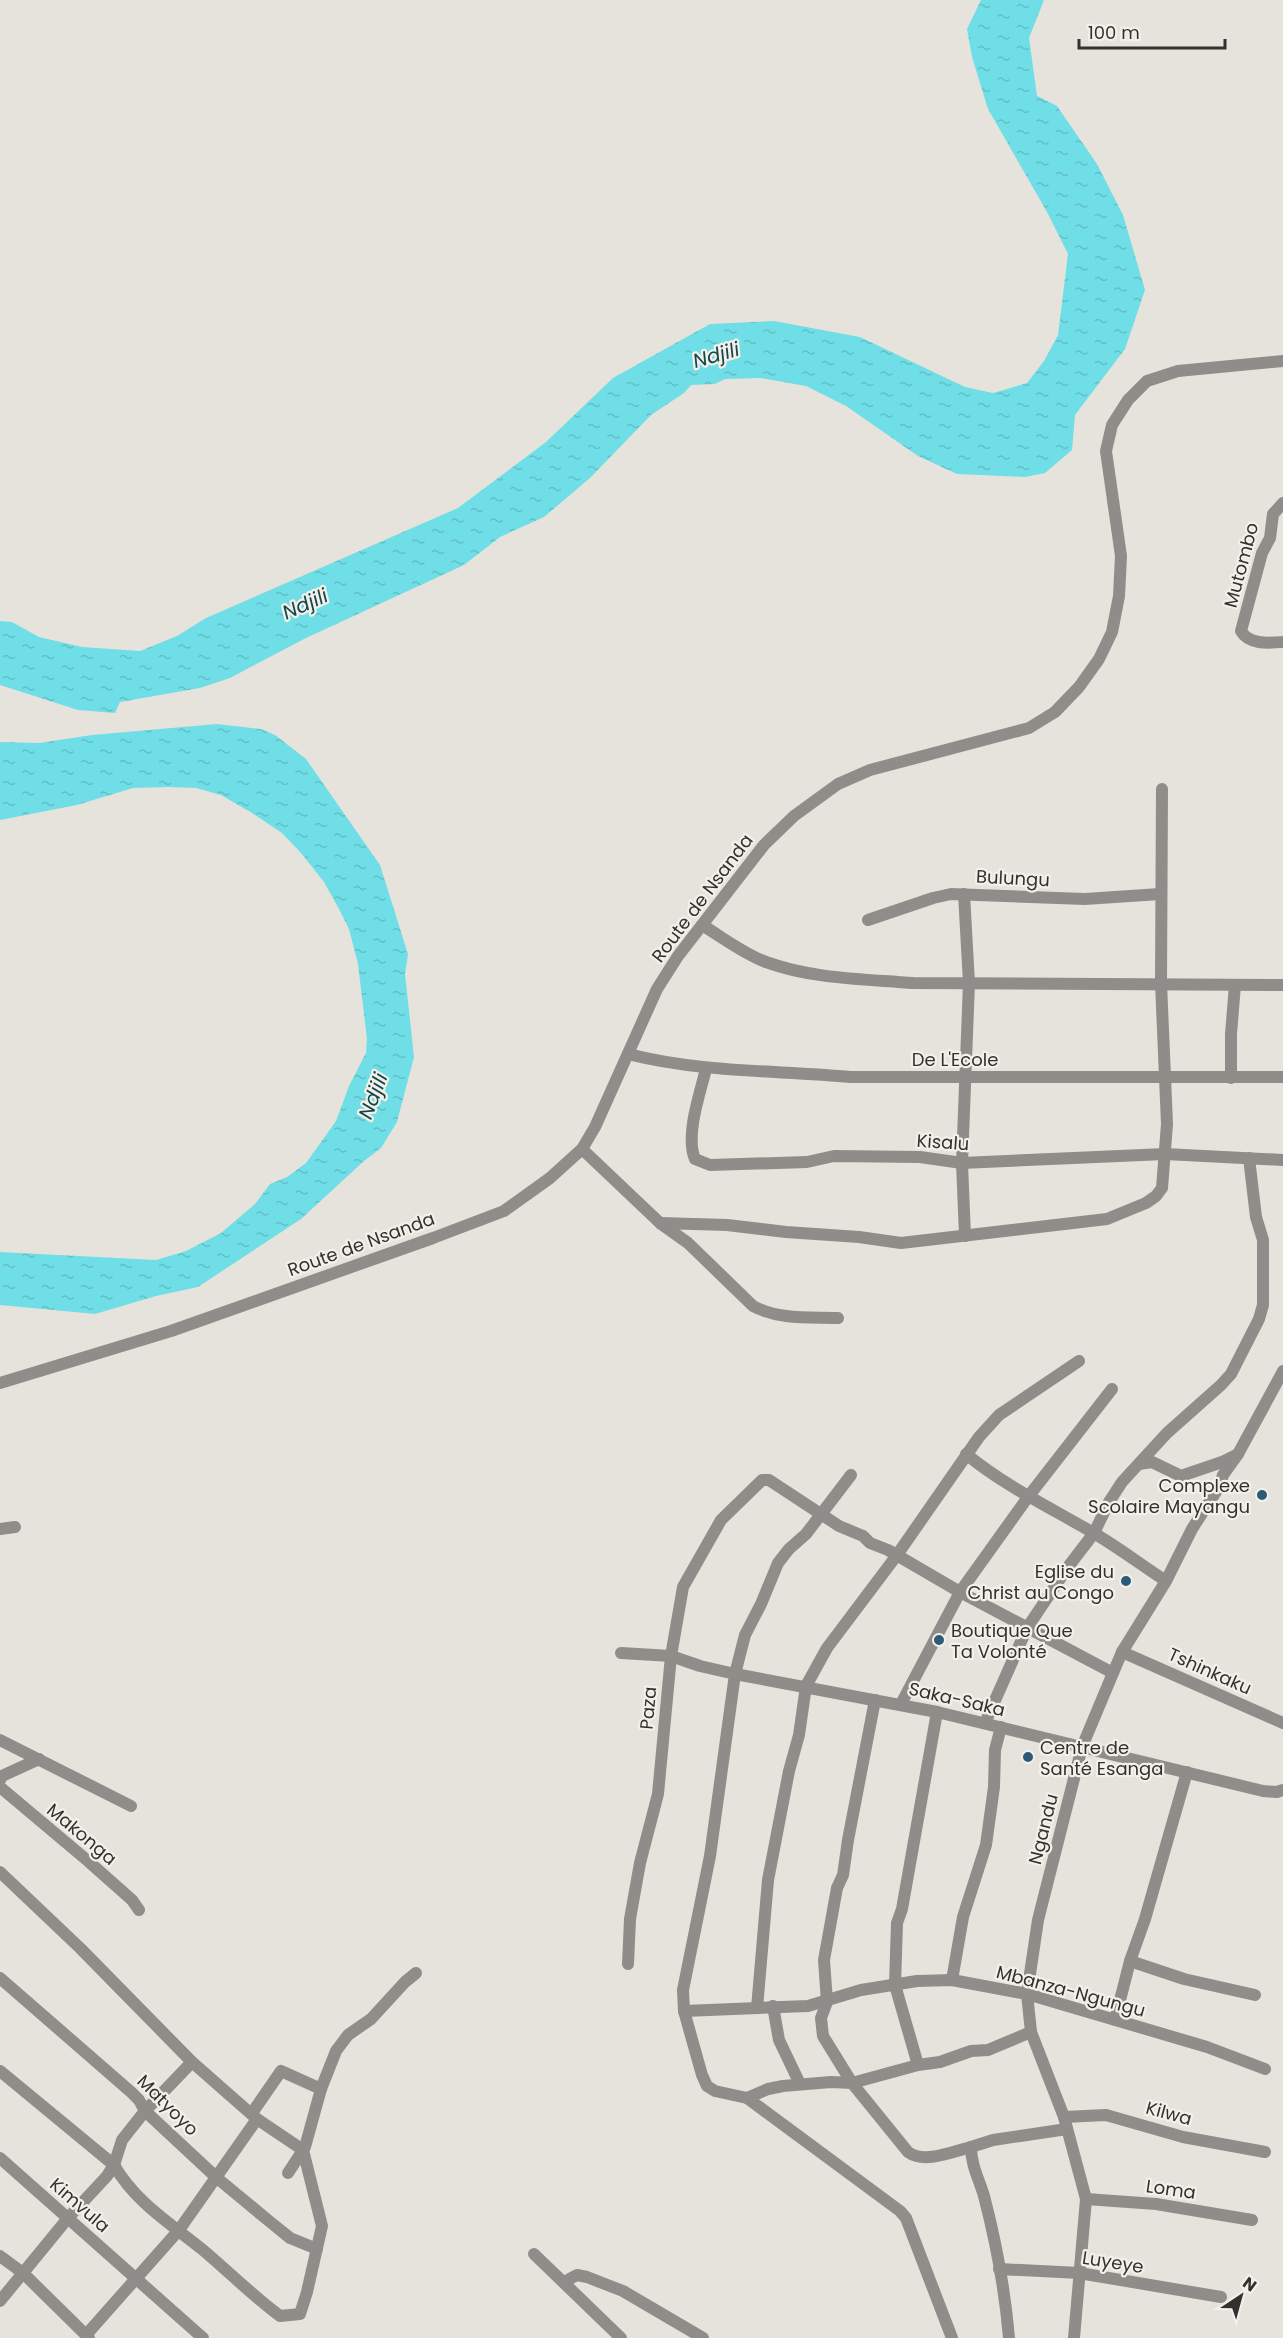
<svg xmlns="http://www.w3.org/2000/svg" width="1283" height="2338" font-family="Poppins,sans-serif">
<defs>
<pattern id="water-ripples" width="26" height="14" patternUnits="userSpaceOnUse" patternTransform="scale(1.5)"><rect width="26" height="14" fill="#70dee7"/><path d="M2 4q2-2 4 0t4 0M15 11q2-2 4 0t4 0" fill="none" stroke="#61bfc6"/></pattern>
</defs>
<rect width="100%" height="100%" fill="#e6e3dc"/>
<g fill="url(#water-ripples)">
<path d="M 981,0 L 1044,0 L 1029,38 L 1037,96 L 1057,106 L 1097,164 L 1123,215 L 1145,290 L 1125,349 L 1075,415 L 1072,450 L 1045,473 L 1025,477 L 957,474 L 918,456 L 846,406 L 806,386 L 761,378 L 725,379 L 715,384 L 691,385 L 684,393 L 651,415 L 590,478 L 544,517 L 500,537 L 464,565 L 306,638 L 230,678 L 200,688 L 120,702 L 115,713 L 78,710 L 0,685 L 0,621 L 12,622 L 39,637 L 82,647 L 140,651 L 177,636 L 206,618 L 458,508 L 546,442 L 613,378 L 710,324 L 774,321 L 860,337 L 965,387 L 993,393 L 1027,383 L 1044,361 L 1058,335 L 1068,254 L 1047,212 L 988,109 L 972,57 L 967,29 Z"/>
<path d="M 217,724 L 261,729 L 275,735 L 306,759 L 380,865 L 408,954 L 405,974 L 414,1057 L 397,1122 L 381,1148 L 364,1161 L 301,1219 L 198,1287 L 156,1296 L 95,1314 L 0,1305 L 0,1252 L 156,1260 L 186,1251 L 221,1233 L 255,1204 L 270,1184 L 287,1177 L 306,1163 L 336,1121 L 349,1086 L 366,1053 L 367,1039 L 358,964 L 349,929 L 339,909 L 324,882 L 301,853 L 282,833 L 252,813 L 221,795 L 196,788 L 169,787 L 133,788 L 77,805 L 0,820 L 0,742 L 39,743 L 92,735 Z"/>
</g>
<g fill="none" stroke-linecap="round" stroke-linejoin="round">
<g stroke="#8f8c8a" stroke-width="12">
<path d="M 1283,503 L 1273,514 L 1270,538 L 1262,553 L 1241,631 C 1249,645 1269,643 1283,642"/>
<path d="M 964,894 L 969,983 L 962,1163 L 965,1236"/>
<path d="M 868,920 L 933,898 L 951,894 L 1085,899 L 1160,894"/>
<path d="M 702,925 C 722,937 744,954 766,962 C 812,979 865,979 913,983 L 1283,985"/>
<path d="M 628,1054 C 703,1073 776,1070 851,1077 L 1283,1077"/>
<path d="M 706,1069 C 700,1093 685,1136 695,1159 L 710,1165 L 807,1162 L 834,1156 L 920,1157 L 962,1163 L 1165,1154 L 1283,1160"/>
<path d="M 1231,1078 L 1231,1034 L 1235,985"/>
<path d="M 582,1149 L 660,1223 L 688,1243 L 753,1306 C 779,1320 809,1317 838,1318"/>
<path d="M 660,1223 L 727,1225 L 786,1232 L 859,1237 L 901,1243 L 1107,1219 L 1146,1203 L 1156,1196 L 1162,1188 L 1167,1124 L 1161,983 L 1162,789"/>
<path d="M 966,1454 C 1005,1486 1049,1507 1092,1532 C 1118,1547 1141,1565 1166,1581"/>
<path d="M 1139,1464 L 1152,1462 L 1181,1476 L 1222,1462 L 1238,1454"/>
<path d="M 851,1475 L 806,1534 L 789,1549 L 778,1563 L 761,1604 L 745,1635 L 735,1674 L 710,1856 L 683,1990 L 684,2011 L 702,2075 L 707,2086 L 715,2091 L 747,2098 L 900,2211 L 906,2218 L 952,2338"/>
<path d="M 0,1529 L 15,1527"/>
<path d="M 1122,1652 L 1283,1723"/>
<path d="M 621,1653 L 671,1656 L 700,1666 L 735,1674 L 937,1712 L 1263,1791 L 1277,1792 L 1283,1790"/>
<path d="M 875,1700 L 848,1840 L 843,1875 L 837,1888 L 824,1960 L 827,2002 L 821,2018 L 823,2036 L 852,2083 L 908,2152 C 924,2164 952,2152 971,2147"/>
<path d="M 901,1704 L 960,1592 L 1028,1497 L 1112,1389"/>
<path d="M 985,1723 L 1027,1628 L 1068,1567 L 1094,1533 L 1109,1502 L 1122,1482 L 1167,1433 L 1221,1385 L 1231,1374 L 1259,1319 L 1263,1305 L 1263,1240 L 1256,1217 L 1249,1158"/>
<path d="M 0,1740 L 131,1806"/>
<path d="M 0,1780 L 2,1776 L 39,1759"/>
<path d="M 0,1787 L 88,1861 L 132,1900 L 139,1910"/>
<path d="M 0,1872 L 80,1948 L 192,2062 L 257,2119 L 303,2150 L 322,2226 L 307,2292 L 300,2314 L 280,2316 C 253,2296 229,2272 203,2250 C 171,2224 135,2202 114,2165 L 0,2071"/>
<path d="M 1130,1961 L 1184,1979 L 1255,1995"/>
<path d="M 628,1964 L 630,1919 L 640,1863 L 658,1794 L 671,1656 L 683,1587 L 721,1520 L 762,1480 L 769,1480 L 839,1526 L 863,1536 L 870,1543 L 888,1550 L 960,1592 L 1113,1673"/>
<path d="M 0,1978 L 131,2092 L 139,2100 L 145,2111 L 217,2178 L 269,2221 L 290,2238 L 317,2249"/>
<path d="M 952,1980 L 963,1917 L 986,1845 L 994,1787 L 995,1750 L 1001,1727"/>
<path d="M 773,2006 L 779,2040 L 800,2084"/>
<path d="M 757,2008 L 768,1880 L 789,1771 L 799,1735 L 806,1686 L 827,1648 L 897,1555 L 979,1437 L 999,1415 L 1079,1361"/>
<path d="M 684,2011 L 808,2006 L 861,1990 L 917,1981 L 952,1980 L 1027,1994 L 1207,2047 L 1265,2069"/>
<path d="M 1115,2020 L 1130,1961 L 1145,1919 L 1187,1772"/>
<path d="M 918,2065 L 895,1985 L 897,1923 L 902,1909 L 937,1712"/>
<path d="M 747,2098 L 768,2089 L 783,2086 L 831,2082 L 852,2083 L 918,2065 L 940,2062 L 971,2051 L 988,2050 L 1031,2032"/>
<path d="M 252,2113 L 281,2071 L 321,2089 L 336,2051 L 348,2035 L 371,2019 L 405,1982 L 416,1973"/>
<path d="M 1064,2117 L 1106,2115 L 1183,2137 L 1265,2152"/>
<path d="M 0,2158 L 203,2338"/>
<path d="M 288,2173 L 305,2147 L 321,2089"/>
<path d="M 1086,2199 L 1156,2204 L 1252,2220"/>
<path d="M 534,2254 L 621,2338"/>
<path d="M 0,2256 L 23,2273 L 89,2338"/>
<path d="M 999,2269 L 1079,2273 L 1221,2297"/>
<path d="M 564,2282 L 577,2275 L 587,2277 L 623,2291 L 703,2338"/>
<path d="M 0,2301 L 68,2218 L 107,2176 L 114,2165 L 122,2140 L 145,2111 L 192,2062"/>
<path d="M 86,2335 L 179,2230 L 257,2119"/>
<path d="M 1009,2338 C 1005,2291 996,2242 984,2196 C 979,2179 971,2165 971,2147 L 993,2140 L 1067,2129"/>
<path d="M 1074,2338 L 1086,2199 L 1064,2117 L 1031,2032 L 1027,1994 L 1038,1920 L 1082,1747 L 1113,1673 L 1122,1652 L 1166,1581 L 1192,1529 L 1219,1487 L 1223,1475 L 1238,1454 L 1283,1371"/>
</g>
<path stroke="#8f8c8a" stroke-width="12" d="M 0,1383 L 171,1331 L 433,1238 L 504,1211 L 550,1178 L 582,1149 L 595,1127 L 657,989 L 678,956 L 764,845 L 794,816 L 838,784 L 870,770 L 1029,728 L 1055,712 L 1079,687 L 1099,659 L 1112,632 L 1119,596 L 1121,556 L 1106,451 L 1112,425 L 1128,400 L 1147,381 L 1178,371 L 1283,361"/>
</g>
<g fill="#2b5b79" stroke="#f3f0e9" stroke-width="2">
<circle cx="1262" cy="1495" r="6"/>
<circle cx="1126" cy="1581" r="6"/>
<circle cx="939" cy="1640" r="6"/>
<circle cx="1028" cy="1757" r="6"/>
</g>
<g text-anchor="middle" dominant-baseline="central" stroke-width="4.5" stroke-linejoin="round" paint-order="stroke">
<g font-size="18" fill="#33312f" stroke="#f3f0e9">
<text transform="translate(1241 565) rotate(-75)">Mutombo</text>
<text transform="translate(1013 878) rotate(3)">Bulungu</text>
<text transform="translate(702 898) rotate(-53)">Route de Nsanda</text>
<text x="955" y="1059">De L'Ecole</text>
<text transform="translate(943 1142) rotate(4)">Kisalu</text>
<text transform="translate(361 1244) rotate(-20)">Route de Nsanda</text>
<text transform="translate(1210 1671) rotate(24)">Tshinkaku</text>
<text transform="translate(957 1699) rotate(13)">Saka-Saka</text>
<text transform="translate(648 1708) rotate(-85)">Paza</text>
<text transform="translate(1043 1829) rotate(-76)">Ngandu</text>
<text transform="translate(82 1834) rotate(40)">Makonga</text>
<text transform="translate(1071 1991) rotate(15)">Mbanza-Ngungu</text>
<text transform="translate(168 2105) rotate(45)">Matyoyo</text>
<text transform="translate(1169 2113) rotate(15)">Kilwa</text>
<text transform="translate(1171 2189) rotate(8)">Loma</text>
<text transform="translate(80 2205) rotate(41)">Kimvula</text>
<text transform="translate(1113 2262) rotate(9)">Luyeye</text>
</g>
<g font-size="18" fill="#33312f" stroke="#f3f0e9" text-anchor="end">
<text x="1250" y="1485">Complexe<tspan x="1250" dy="21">Scolaire Mayangu</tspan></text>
<text x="1114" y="1571">Eglise du<tspan x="1114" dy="21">Christ au Congo</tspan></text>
<text x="951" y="1630" text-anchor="start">Boutique Que<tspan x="951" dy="21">Ta Volonté</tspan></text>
<text x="1040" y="1747" text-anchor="start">Centre de<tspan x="1040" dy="21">Santé Esanga</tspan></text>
</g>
<g font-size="20" font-style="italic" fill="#14474b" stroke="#f3f0e9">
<text transform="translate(716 355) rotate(-16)">Ndjili</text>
<text transform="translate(305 604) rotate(-24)">Ndjili</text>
<text transform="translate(373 1096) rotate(-69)">Ndjili</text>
</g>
</g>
<g transform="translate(1241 2296) rotate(36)" stroke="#f3f0e9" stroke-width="4.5" paint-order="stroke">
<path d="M0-4.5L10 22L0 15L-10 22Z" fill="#33312f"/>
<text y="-9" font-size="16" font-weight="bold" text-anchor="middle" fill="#33312f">N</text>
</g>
<path d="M1079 39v9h146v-9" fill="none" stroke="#33312f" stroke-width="3"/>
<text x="1088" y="39" font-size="18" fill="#33312f" stroke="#f3f0e9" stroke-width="4.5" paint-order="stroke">100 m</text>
</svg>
